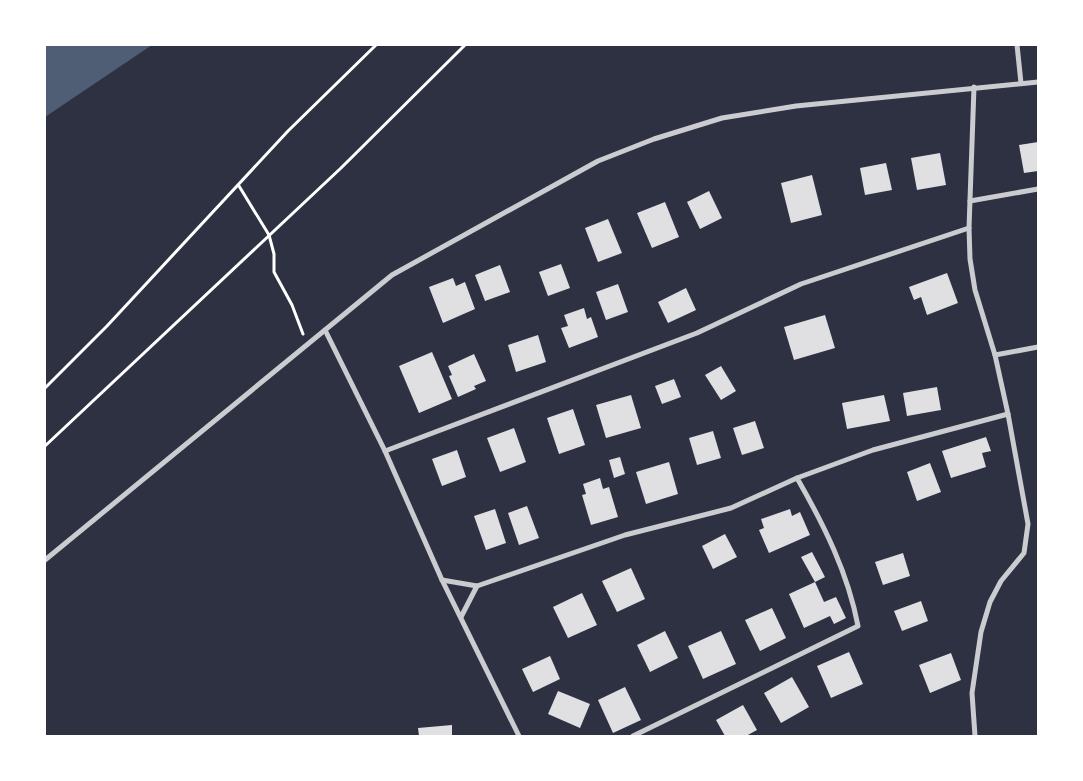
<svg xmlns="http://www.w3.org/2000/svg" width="1083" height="781" font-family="'Titillium Web',sans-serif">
<rect width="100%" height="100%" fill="#2d3142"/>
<path fill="#4f5d75" d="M 45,45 L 152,45 L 45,117 Z"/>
<g fill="#e0e0e3">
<path d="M 1038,142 L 1038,171 L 1024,173 L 1019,145 Z"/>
<path d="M 940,153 L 946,185 L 917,190 L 911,158 Z"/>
<path d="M 886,163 L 892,190 L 865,195 L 860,168 Z"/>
<path d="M 812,175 L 822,215 L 791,223 L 781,183 Z"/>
<path d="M 709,191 L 722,218 L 700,229 L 687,202 Z"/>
<path d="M 665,202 L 679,237 L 652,248 L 637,213 Z"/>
<path d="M 608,219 L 622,253 L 598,262 L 585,228 Z"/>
<path d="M 561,264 L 570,288 L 548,296 L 539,272 Z"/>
<path d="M 500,265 L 510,292 L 485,301 L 475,275 Z"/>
<path d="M 947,273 L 958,303 L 927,315 L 921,297 L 914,300 L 909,287 Z"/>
<path d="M 453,278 L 456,286 L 465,282 L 475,309 L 443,323 L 429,287 Z"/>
<path d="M 618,284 L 628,312 L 606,320 L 596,292 Z"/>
<path d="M 686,288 L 696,310 L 668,323 L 658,302 Z"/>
<path d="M 584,308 L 587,319 L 591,317 L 598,337 L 569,348 L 561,328 L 568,326 L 564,315 Z"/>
<path d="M 825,315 L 835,348 L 794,360 L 784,327 Z"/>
<path d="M 538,335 L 546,362 L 516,372 L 508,345 Z"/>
<path d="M 432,352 L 452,399 L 419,413 L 399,366 Z"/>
<path d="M 474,354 L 486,381 L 474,386 L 476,389 L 458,397 L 449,376 L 452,375 L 448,366 Z"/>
<path d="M 721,366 L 736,391 L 721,400 L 705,375 Z"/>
<path d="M 674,379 L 681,397 L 662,404 L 655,386 Z"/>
<path d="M 937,387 L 941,410 L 907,416 L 903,393 Z"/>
<path d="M 631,395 L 641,428 L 606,438 L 596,405 Z"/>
<path d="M 884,395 L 890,421 L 847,429 L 842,403 Z"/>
<path d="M 573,409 L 585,445 L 559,454 L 547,418 Z"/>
<path d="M 755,421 L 764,448 L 742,455 L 733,428 Z"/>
<path d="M 514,428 L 526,462 L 500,472 L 487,438 Z"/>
<path d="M 713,431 L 721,458 L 697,465 L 689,438 Z"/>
<path d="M 986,437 L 991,451 L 982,453 L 986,467 L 951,478 L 942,451 Z"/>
<path d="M 457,450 L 466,477 L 442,486 L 432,459 Z"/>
<path d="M 620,457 L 625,474 L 614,478 L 609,460 Z"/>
<path d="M 669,462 L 678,494 L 646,504 L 636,472 Z"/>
<path d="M 930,463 L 941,492 L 917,501 L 907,472 Z"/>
<path d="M 600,478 L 603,489 L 609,487 L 618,517 L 591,525 L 582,495 L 586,494 L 583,484 Z"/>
<path d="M 527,506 L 539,538 L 519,545 L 508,513 Z"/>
<path d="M 495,509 L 506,543 L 486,550 L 474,516 Z"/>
<path d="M 790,509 L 792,516 L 800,512 L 810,535 L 769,553 L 759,530 L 764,528 L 761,519 Z"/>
<path d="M 725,534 L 737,557 L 713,569 L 702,546 Z"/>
<path d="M 812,552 L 825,577 L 815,582 L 824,602 L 836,597 L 846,618 L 834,624 L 830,616 L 804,628 L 789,594 L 815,582 L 801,557 Z"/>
<path d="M 903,553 L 910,576 L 883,585 L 875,562 Z"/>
<path d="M 631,568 L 645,599 L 617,612 L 602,581 Z"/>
<path d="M 582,593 L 597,625 L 568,638 L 553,607 Z"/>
<path d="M 921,601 L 928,621 L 902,631 L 894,611 Z"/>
<path d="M 772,608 L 786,638 L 760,651 L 745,620 Z"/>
<path d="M 665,631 L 678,658 L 650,672 L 637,645 Z"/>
<path d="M 721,631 L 736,664 L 703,679 L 688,646 Z"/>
<path d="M 849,652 L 863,684 L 831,698 L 817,666 Z"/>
<path d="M 951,653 L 961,680 L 930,693 L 919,665 Z"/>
<path d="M 550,656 L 560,679 L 533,692 L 522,669 Z"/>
<path d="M 792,677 L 809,707 L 781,723 L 764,693 Z"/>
<path d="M 625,687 L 641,720 L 613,733 L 598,700 Z"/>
<path d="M 558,691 L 590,704 L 580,728 L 548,714 Z"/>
<path d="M 743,705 L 757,730 L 746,736 L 725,736 L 716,720 Z"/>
<path d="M 452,725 L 452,736 L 419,736 L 418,728 Z"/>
</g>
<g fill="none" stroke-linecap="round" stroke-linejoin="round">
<g stroke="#fff" stroke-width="3">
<path d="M 239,186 L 269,235 L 274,254 L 274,272 L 292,305 L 303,334"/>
<path d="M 45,388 L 107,326 L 288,131 L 376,45"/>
<path d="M 45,446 L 341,168 L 465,45"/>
</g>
<g stroke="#caccd0" stroke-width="5">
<path d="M 1017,45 L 1021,83"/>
<path d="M 974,87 L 969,228 L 970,259 L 975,290 L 995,355 L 1008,414 L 1028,524 L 1024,553 L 1001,581 L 990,602 L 981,632 L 972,693 L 975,736"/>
<path d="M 970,201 L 1038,189"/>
<path d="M 325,330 L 385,451 L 442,580 L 519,736"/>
<path d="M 995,355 L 1038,347"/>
<path d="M 385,451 L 697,333 L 801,284 L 969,228"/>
<path d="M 45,560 L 392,275 L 598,161 L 654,139 L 722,118 L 796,106 L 1038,82"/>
<path d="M 442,580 L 477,586 L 625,535 L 731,508 L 797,478 L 873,450 L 1008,414"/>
<path d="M 461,617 L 477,586"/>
<path d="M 633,736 L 858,626 C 848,573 824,525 797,478"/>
</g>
</g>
<rect width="1083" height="781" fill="none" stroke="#ffffff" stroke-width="92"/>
</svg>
